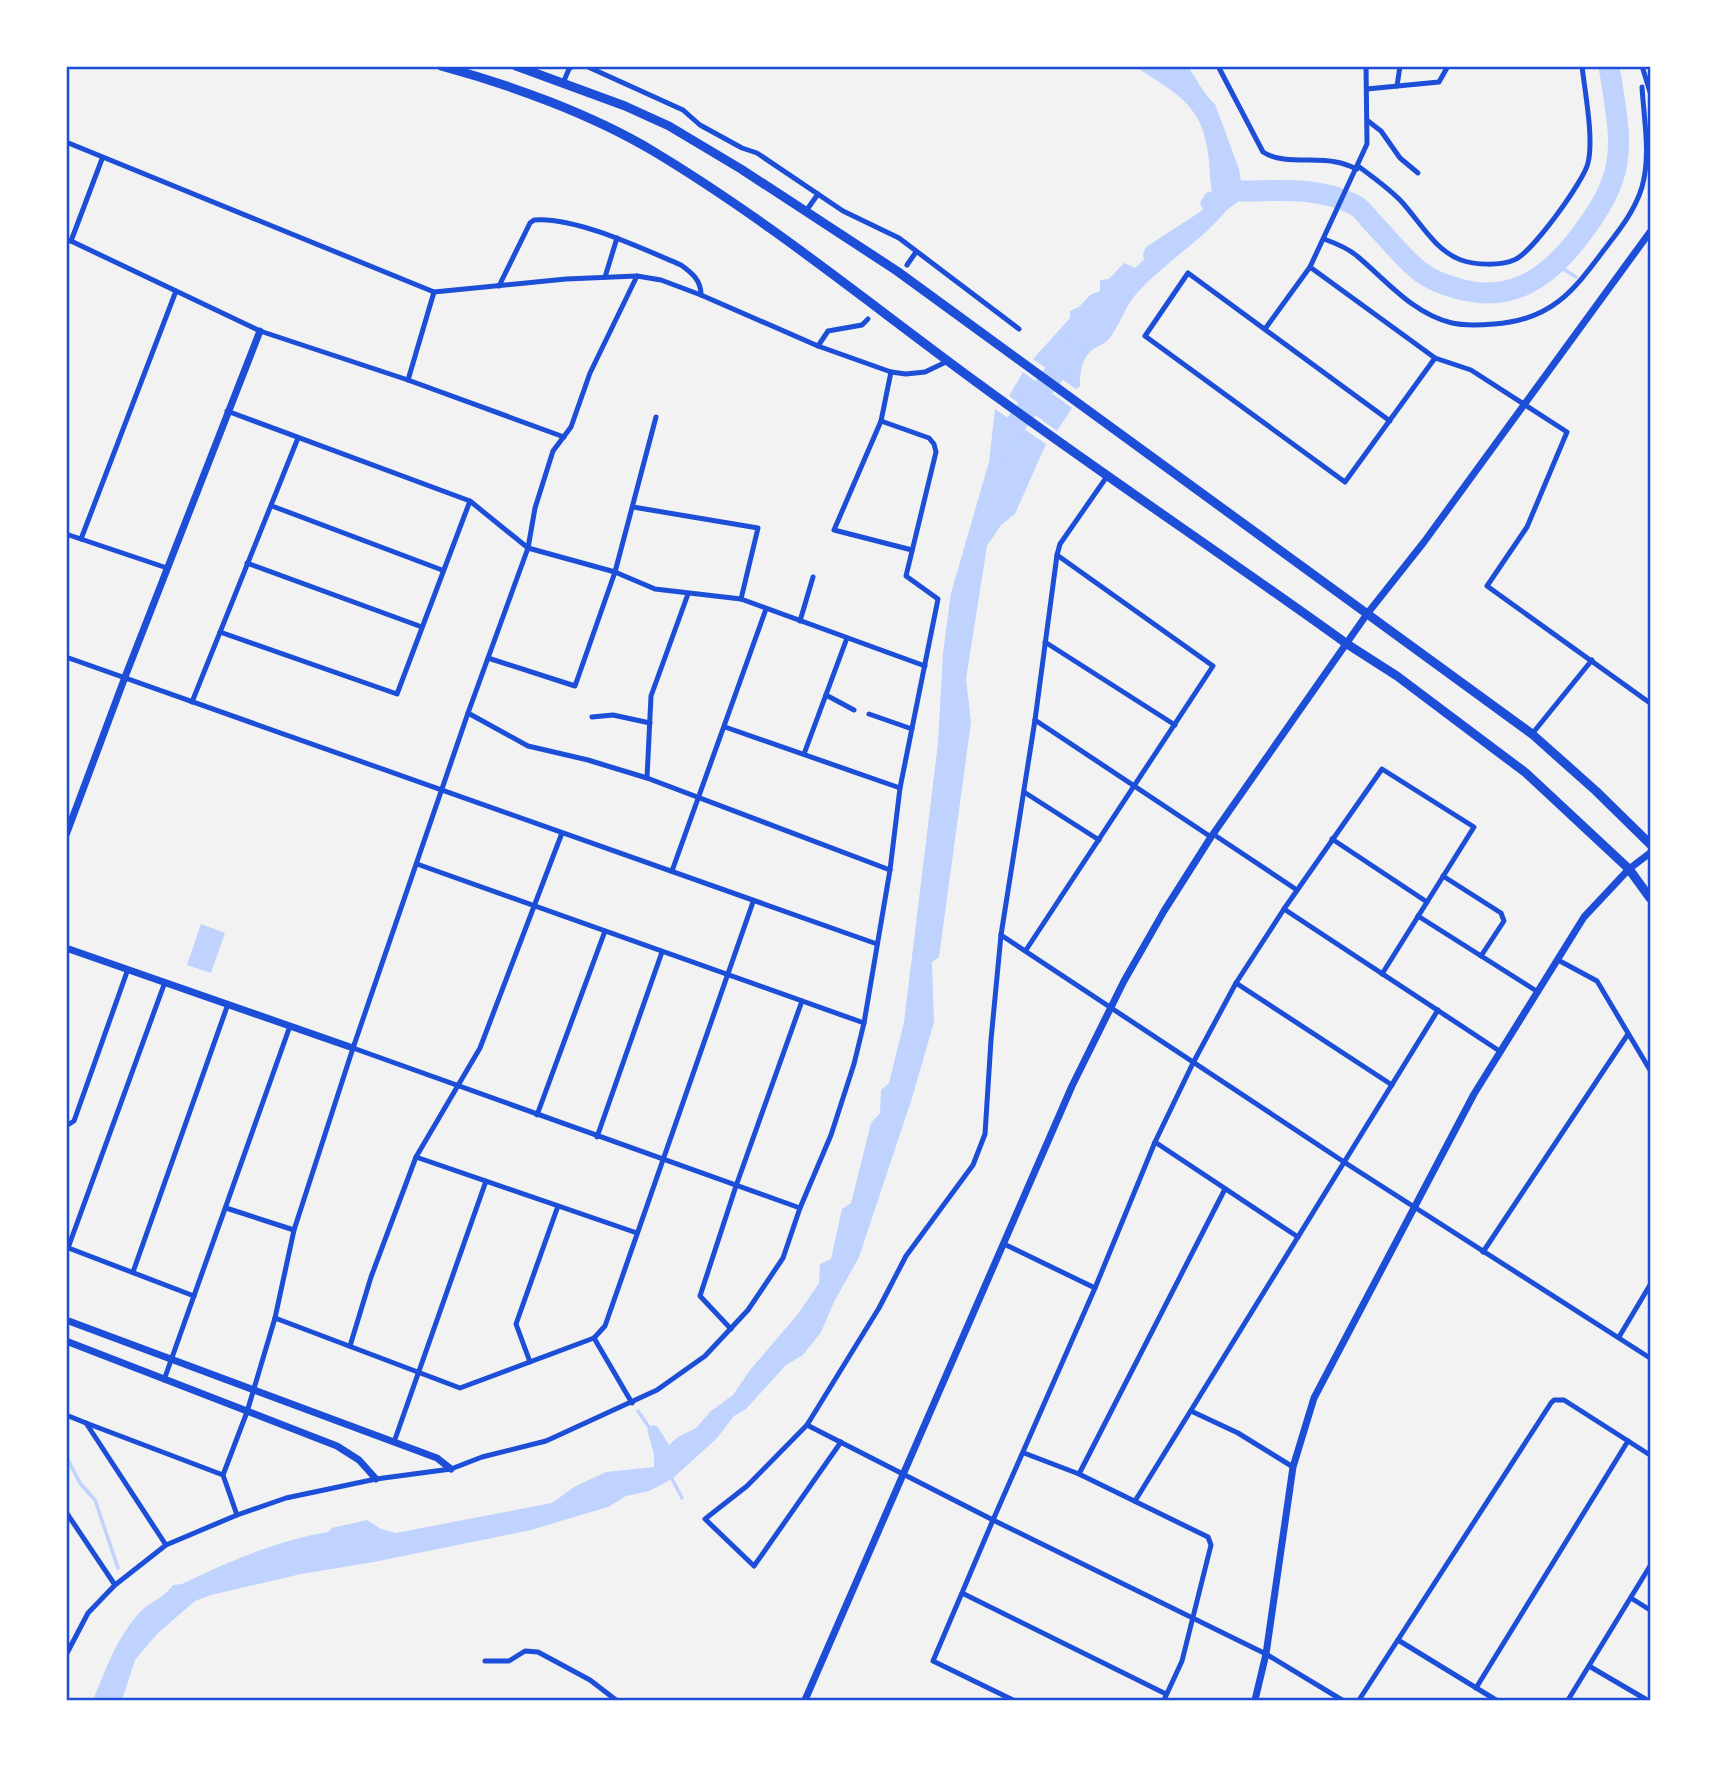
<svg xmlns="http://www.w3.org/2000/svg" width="1717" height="1767" font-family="Bitter,serif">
<rect width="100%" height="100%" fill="#f2f2f2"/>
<g fill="#bfd3fe">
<path d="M 1136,67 L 1188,67 C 1196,77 1205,97 1215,104 L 1239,169 L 1242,187 L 1269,188 L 1258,197 L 1242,194 C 1239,205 1232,204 1225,212 C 1199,243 1164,263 1137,293 C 1125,306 1120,325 1109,339 C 1105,343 1100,345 1095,348 C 1082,356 1080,372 1080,386 L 1076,389 L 1033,359 L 1070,318 L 1070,311 L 1079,307 L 1090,295 L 1100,291 L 1100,280 L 1109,279 L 1124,263 L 1135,268 L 1144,260 L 1143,254 L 1146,247 L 1203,210 L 1200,203 L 1206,193 L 1212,191 C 1209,176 1210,161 1207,147 C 1200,102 1170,90 1136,67 Z"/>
<path d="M 1023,372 L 1072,408 L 1057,431 L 1009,396 Z"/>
<path d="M 995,409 L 1046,444 L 1015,514 L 1001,525 L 987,546 L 966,679 L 971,722 L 939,957 L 932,962 L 934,1022 L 912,1098 L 859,1257 L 835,1300 L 821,1332 L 803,1355 L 786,1365 L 746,1409 L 734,1416 L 717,1438 L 672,1479 L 649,1491 L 626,1496 L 608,1507 L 584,1514 L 531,1530 L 374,1562 L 301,1574 L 211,1595 L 195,1601 L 158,1633 L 135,1660 L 122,1700 L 93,1700 C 106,1669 116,1639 139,1613 C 149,1602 164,1598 173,1585 L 182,1584 C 230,1561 276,1541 328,1532 L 332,1528 L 367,1520 L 381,1529 L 396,1533 L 552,1503 L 574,1487 L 606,1472 L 654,1467 L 654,1455 L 647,1429 L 652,1425 L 657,1426 L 669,1445 L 678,1437 L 696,1428 L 711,1411 L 733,1395 L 750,1370 L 798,1314 L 819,1283 L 820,1264 L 831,1259 L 842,1209 L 851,1203 L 871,1123 L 880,1113 L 881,1090 L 889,1083 L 904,1022 L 938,743 L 943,653 L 951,593 L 989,462 Z"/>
<path d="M 201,924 L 225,933 L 211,973 L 187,965 Z"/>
</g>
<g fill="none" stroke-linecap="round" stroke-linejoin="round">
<g stroke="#bfd3fe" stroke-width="3.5">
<path d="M 1554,263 L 1576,277"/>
<path d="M 638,1411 L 651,1430"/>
<path d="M 66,1456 L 80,1483 L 95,1500 L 118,1568"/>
<path d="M 670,1475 L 682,1498"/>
</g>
<g stroke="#bfd3fe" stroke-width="21">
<path d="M 1240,191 C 1280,191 1318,186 1355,205 C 1361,208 1366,215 1370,220 C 1387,237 1403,259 1422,273 C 1433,281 1445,285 1456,288 C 1508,304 1545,280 1576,241 C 1630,172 1622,148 1609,66"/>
<path d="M 1003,448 L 1007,435 L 1071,352"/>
</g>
<g stroke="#1d4ed8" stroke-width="5">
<path d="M 586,66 L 683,110 L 700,125 L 742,148 L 757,153 L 843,211 L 899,238 L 1019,329"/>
<path d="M 1218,66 L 1263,152 C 1283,165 1313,157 1336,162 C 1343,163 1350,166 1357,169"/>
<path d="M 1642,66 L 1650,92"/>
<path d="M 563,83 L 569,69 L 573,66"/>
<path d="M 1397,86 L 1400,66"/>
<path d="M 1367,89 L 1439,82 L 1448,66"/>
<path d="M 1368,121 L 1381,131 L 1400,158 L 1418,173"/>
<path d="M 66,142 L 434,292 L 566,279 L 637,276 L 661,280 L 701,295 L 818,346 L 891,372 L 906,374 L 925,372 L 948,361"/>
<path d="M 1358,166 C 1373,177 1387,187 1400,200 C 1419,220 1434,250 1461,260 C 1475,265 1500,266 1514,260 C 1531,254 1584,181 1588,163 C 1594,138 1585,93 1582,66"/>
<path d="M 806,211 L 818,194"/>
<path d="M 1324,239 C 1335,243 1348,248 1357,256 C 1386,280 1413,314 1452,323 C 1465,326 1481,325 1494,324 C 1553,320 1574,290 1607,246 C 1621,228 1635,210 1642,187 C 1651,155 1644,120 1642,87"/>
<path d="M 66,241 L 71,241 L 260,331 L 408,380 L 564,437"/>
<path d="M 71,241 L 102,159"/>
<path d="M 907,265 L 916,252"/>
<path d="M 1310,267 L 1435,358 L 1471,370 L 1567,432 L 1527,527 L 1487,586 L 1650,703"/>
<path d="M 605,277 L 617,238"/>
<path d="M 499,286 L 530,223 L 534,220 C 574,216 643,249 681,265 C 692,273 701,280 701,295"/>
<path d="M 1265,329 L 1310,267 L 1367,144 L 1366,66"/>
<path d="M 818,346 L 828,331 L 862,325 L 868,319"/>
<path d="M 891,372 L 881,421 L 834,530 L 912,550"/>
<path d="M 408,380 L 434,292"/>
<path d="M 227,411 L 470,501 L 528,548 L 615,572 L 655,589 L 741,599 L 925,666"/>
<path d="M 1390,421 L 1188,273 L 1145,336 L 1345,482 L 1435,358"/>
<path d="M 272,506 L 442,570"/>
<path d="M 633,507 L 758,528 L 741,599"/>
<path d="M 66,534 L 167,568"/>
<path d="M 81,539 L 176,291"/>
<path d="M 247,563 L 422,627"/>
<path d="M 800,621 L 813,577"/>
<path d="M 220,632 L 397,694 L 470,501"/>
<path d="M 1045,642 L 1175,725"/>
<path d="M 66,657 L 877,944"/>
<path d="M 488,658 L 575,686 L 615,572 L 656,417"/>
<path d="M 826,695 L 854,710"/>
<path d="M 192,702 L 298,438"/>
<path d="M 468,713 L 528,746 L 588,760 L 647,778 L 890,870"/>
<path d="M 869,714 L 912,729"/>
<path d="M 592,717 L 613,715 L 650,723"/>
<path d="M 1035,720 L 1211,837"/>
<path d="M 725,727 L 900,788"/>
<path d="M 1532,734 L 1592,660"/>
<path d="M 804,754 L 847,638"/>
<path d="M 647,778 L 651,696 L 688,594"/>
<path d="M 1024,792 L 1099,840"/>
<path d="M 1213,834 L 1297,890"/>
<path d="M 1332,839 L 1427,902"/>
<path d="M 417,864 L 864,1023"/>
<path d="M 672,871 L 766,609"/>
<path d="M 1443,876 L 1501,913 L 1504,921 L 1481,956"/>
<path d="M 1284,909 L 1501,1052"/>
<path d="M 1418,916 L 1538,992"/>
<path d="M 1001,935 L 1344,1162 L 1650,1358"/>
<path d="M 1026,950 L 1213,666 L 1057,555"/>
<path d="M 1558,960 L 1597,981 L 1650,1070"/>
<path d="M 1236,983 L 1392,1085"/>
<path d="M 353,1048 L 800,1208"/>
<path d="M 537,1115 L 605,931"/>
<path d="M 66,1126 L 74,1121 L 128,969"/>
<path d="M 597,1137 L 662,952"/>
<path d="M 1155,1142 L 1298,1237"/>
<path d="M 416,1157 L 637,1233"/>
<path d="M 226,1208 L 294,1230"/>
<path d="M 1004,1244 L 1095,1288"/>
<path d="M 66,1247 L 194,1296"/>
<path d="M 68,1248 L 165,982"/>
<path d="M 1483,1252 L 1628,1034"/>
<path d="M 133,1272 L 228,1004"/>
<path d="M 275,1318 L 460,1388 L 594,1338 L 605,1326 L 753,902"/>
<path d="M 731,1329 L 700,1296 L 736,1186 L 802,1001"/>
<path d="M 1619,1337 L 1650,1285"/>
<path d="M 594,1338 L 632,1403"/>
<path d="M 350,1346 L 371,1277 L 416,1157 L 480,1048 L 562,833"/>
<path d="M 530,1362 L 516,1324 L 558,1206"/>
<path d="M 164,1380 L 290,1026"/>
<path d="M 1191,1411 L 1238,1433 L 1293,1467"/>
<path d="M 66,1415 L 86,1423 L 166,1545"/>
<path d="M 86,1423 L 223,1475 L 237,1515"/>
<path d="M 807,1425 L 993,1520 L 1266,1654 L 1342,1700"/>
<path d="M 394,1442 L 486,1181"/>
<path d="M 841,1442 L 754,1566 L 705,1519 L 747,1486 L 807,1425 L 879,1308 L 906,1256 L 973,1165 L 985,1134 L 991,1040 L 1001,935 L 1035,720 L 1057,555 L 1060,544 L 1108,475"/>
<path d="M 1024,1453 L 1079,1474 L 1208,1537 L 1211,1545 L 1182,1661 L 1164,1700"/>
<path d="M 1079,1474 L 1225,1189"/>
<path d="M 223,1475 L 247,1412 L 275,1318 L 294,1230 L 353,1048 L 468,713 L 528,548 L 535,508 L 553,451 L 571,427 L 590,373 L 637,276"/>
<path d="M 1135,1501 L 1438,1010"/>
<path d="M 66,1512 L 115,1585"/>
<path d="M 962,1593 L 1166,1694"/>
<path d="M 1631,1598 L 1650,1610"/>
<path d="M 1398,1640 L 1496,1700"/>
<path d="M 66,1655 L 88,1613 L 115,1585 L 166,1545 L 237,1515 L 286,1498 L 376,1479 L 451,1469 L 482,1457 L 546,1441 L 657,1390 L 705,1356 L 748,1310 L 783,1258 L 800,1208 L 831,1135 L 854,1064 L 864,1023 L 890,870 L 900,788 L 938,599 L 906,576 L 936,452 L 934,444 L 929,438 L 881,421"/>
<path d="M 485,1661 L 509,1661 L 525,1651 L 538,1652 L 590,1680 L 616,1700"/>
<path d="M 1589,1666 L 1647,1700"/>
<path d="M 1476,1688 L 1628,1441"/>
<path d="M 1013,1700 L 933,1661 L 993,1520 L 1095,1288 L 1155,1142 L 1193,1063 L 1236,983 L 1284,909 L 1382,769 L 1474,827 L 1382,974"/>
<path d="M 1359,1700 L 1551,1403 L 1554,1400 L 1564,1400 L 1650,1455"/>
<path d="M 1568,1700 L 1650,1566"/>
</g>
<g stroke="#1d4ed8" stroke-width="7">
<path d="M 66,835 L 125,677 L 260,331"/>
<path d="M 66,948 L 353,1048"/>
<path d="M 66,1320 L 437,1458 L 451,1469"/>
<path d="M 66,1341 L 337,1446 L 359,1460 L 376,1479"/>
<path d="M 805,1700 L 1072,1086 L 1124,981 L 1164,911 L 1211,837 L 1367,614 L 1424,542 L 1650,232"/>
<path d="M 1255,1700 L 1266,1654 L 1293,1467 L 1314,1398 L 1474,1094 L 1584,917 L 1629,869 L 1650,853"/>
</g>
<g stroke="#1d4ed8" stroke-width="9">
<path d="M 441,66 C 511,85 591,114 653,151 C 768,220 871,305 979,384 C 1100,473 1225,556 1347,644 L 1397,676 L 1526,773 L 1629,869 L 1650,898"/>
<path d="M 516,66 L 625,106 L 669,126 L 741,169 L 897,271 L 1532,734 L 1596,791 L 1650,844"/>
</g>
</g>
<rect width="1717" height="1767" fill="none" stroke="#ffffff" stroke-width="136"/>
<rect x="68" y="68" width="1581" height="1631" fill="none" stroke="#1d4ed8" stroke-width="2.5"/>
</svg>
